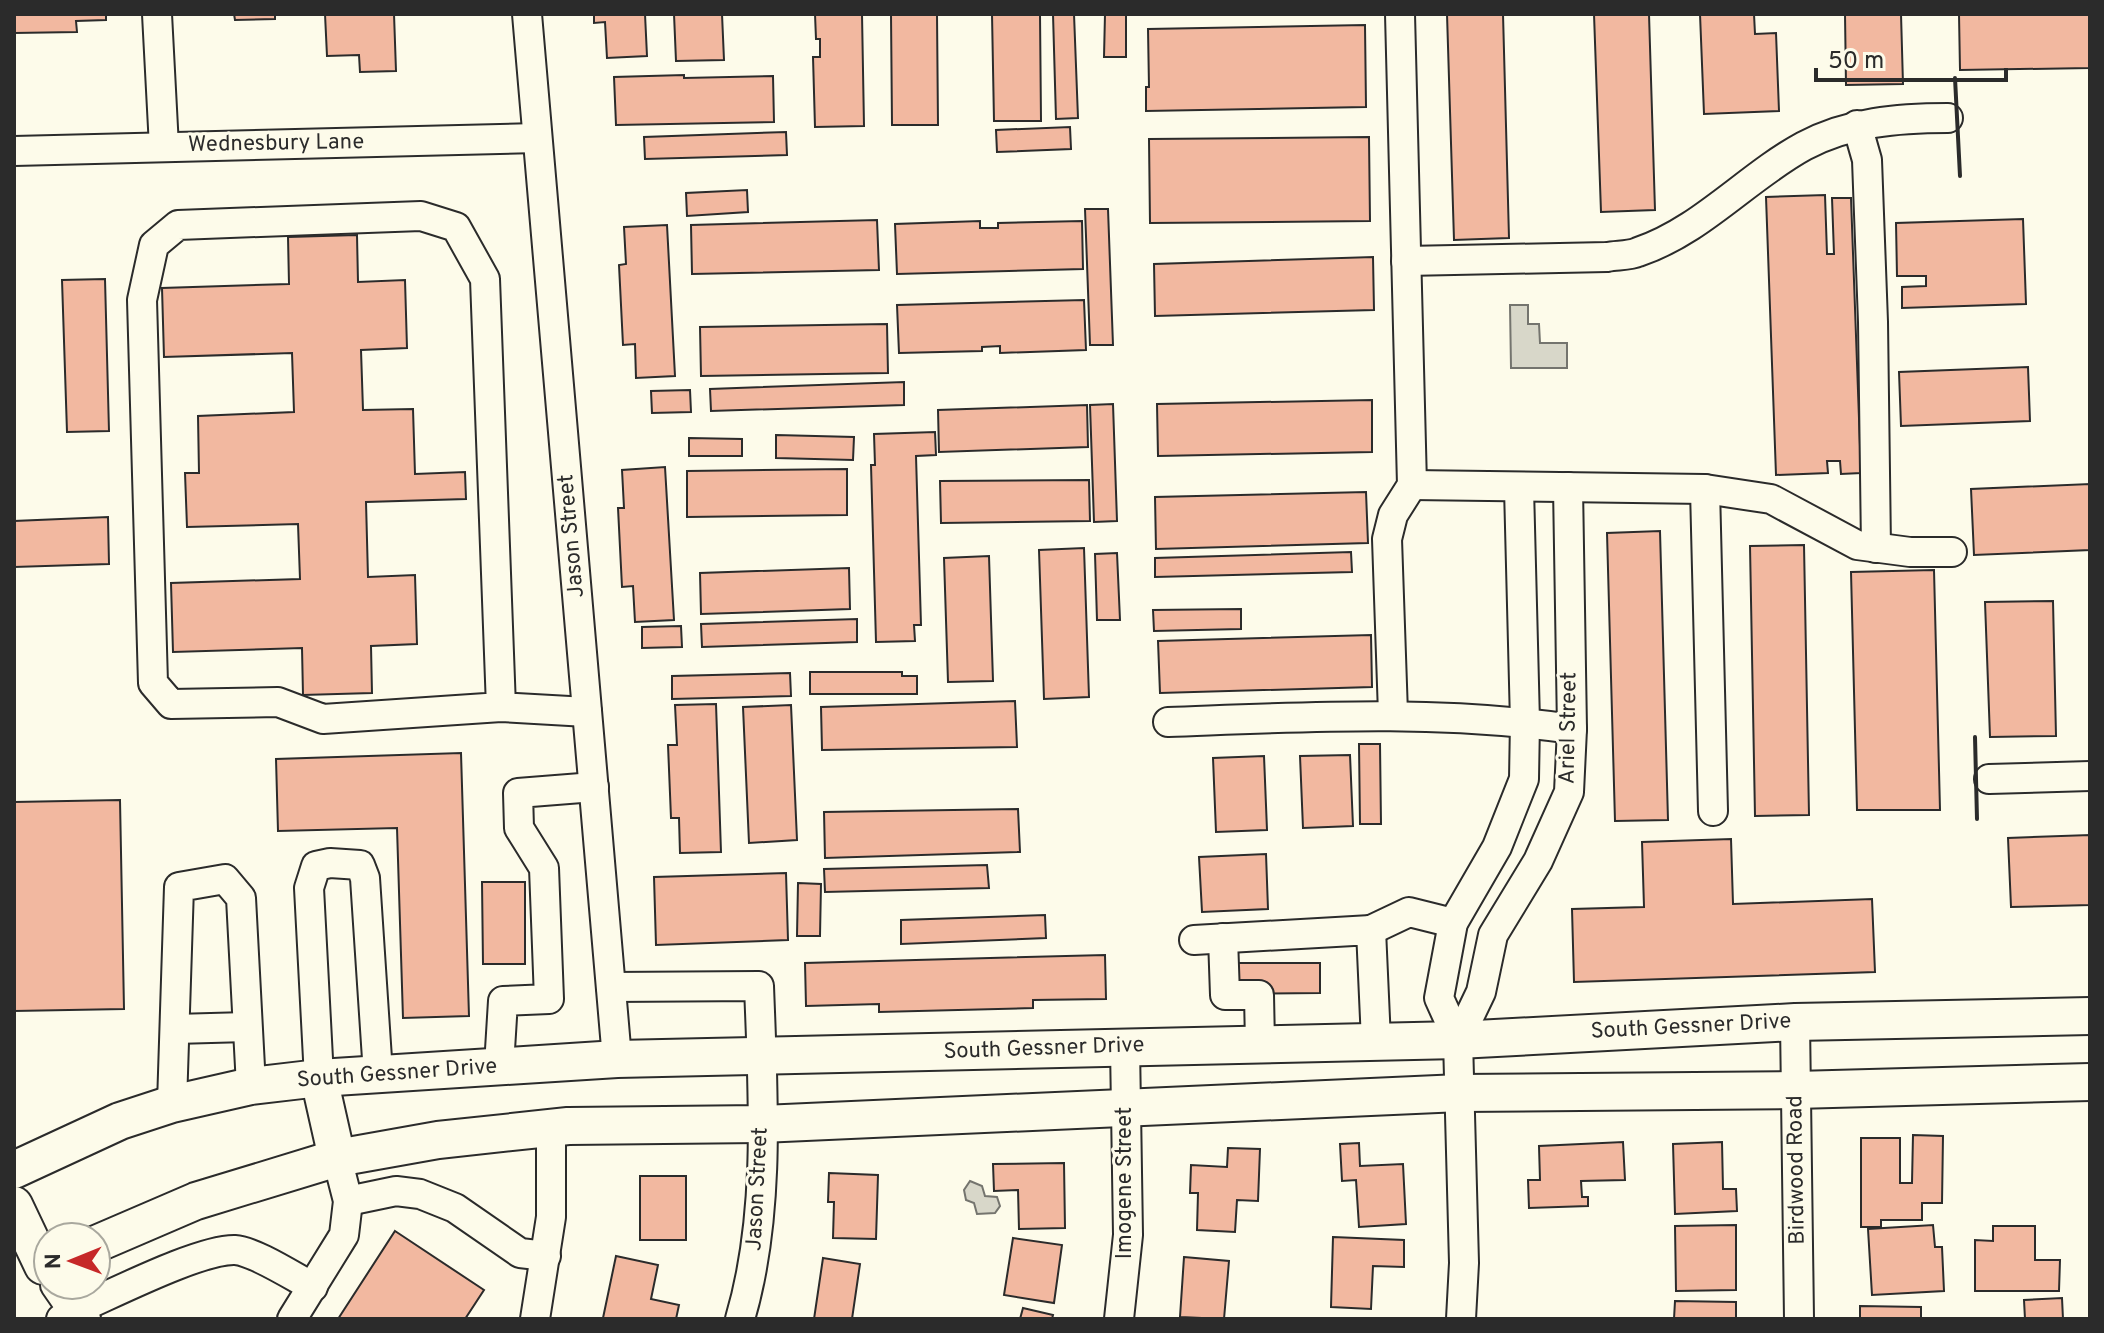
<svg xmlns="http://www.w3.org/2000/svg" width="2104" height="1333" font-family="Overpass,sans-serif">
<rect width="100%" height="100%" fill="#fdfbea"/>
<g fill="#d8d7c9" stroke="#74746e" stroke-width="2">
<path d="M 1510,305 L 1528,305 L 1528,324 L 1539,324 L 1540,343 L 1567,343 L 1567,368 L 1511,368 Z"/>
<path d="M 970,1181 L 982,1186 L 985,1196 L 997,1197 L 1000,1206 L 995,1213 L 977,1214 L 974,1203 L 966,1200 L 964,1190 Z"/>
</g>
<g fill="#f2b8a0" stroke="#2b2b2b" stroke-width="2">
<path d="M 14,14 L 106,14 L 106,20 L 76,21 L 77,32 L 14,33 Z"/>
<path d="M 234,14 L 275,14 L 275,19 L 235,20 Z"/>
<path d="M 325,14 L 394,14 L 396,71 L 360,72 L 359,55 L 327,56 Z"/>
<path d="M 594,14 L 645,14 L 647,56 L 607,58 L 605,22 L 594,23 Z"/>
<path d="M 674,14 L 722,14 L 724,60 L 676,61 Z"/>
<path d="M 815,14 L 862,14 L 864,126 L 815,127 L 813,57 L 820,57 L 820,39 L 816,39 Z"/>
<path d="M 891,14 L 937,14 L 938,125 L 892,125 Z"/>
<path d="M 992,14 L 1040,14 L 1041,121 L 994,121 Z"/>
<path d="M 1053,14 L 1074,14 L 1078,118 L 1056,119 Z"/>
<path d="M 1105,14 L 1126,14 L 1126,57 L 1104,57 Z"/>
<path d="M 1447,14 L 1503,14 L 1509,238 L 1454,240 Z"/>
<path d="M 1594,14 L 1649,14 L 1655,210 L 1601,212 Z"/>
<path d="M 1700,14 L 1754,14 L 1755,34 L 1776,33 L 1779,111 L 1704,114 Z"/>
<path d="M 1845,14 L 1901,14 L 1903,84 L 1846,85 Z"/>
<path d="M 1959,14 L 2090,14 L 2090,68 L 1960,70 Z"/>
<path d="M 1365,25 L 1366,107 L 1146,111 L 1146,87 L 1149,87 L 1148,29 Z"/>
<path d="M 684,75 L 684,78 L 773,76 L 774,122 L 616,125 L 614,77 Z"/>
<path d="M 1070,127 L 1071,149 L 997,152 L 996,130 Z"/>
<path d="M 786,132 L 787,155 L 645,159 L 644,137 Z"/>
<path d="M 1369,137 L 1370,221 L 1150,223 L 1149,139 Z"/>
<path d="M 747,190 L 748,212 L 687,216 L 686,193 Z"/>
<path d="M 1825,195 L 1827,254 L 1834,254 L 1832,198 L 1851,198 L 1861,473 L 1841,474 L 1840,461 L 1827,461 L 1828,473 L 1776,475 L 1766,197 Z"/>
<path d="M 1085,209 L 1108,209 L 1113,345 L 1090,345 Z"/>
<path d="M 2023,219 L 2026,304 L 1902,308 L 1902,287 L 1926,286 L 1926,276 L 1897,276 L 1896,223 Z"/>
<path d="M 877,220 L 879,270 L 692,274 L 691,225 Z"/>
<path d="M 980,221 L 980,228 L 998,228 L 998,223 L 1082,221 L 1083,269 L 897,274 L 895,224 Z"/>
<path d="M 667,225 L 675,376 L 636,378 L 635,344 L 623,345 L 619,265 L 626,264 L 624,227 Z"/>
<path d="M 357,235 L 358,282 L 405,280 L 407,348 L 361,350 L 363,410 L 413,409 L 415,474 L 465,472 L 466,499 L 366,502 L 368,577 L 415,575 L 417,644 L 371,646 L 372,693 L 303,695 L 302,648 L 173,652 L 171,583 L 300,579 L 298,524 L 187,527 L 185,473 L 199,473 L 198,416 L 294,412 L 292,353 L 164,357 L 162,288 L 289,284 L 288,237 Z"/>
<path d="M 1373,257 L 1374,310 L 1155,316 L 1154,264 Z"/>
<path d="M 105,279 L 109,431 L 67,432 L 62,280 Z"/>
<path d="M 1084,300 L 1086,350 L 1000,353 L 1000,346 L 982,347 L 982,351 L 899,353 L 897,305 Z"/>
<path d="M 887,324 L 888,373 L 701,376 L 700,327 Z"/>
<path d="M 2028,367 L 2030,421 L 1901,426 L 1899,372 Z"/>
<path d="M 904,382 L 904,405 L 711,411 L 710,389 Z"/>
<path d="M 690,390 L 691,412 L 652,413 L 651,391 Z"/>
<path d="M 1372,400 L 1372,452 L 1158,456 L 1157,404 Z"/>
<path d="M 1113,404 L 1117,521 L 1094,522 L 1090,405 Z"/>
<path d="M 1087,405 L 1088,447 L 939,452 L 938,410 Z"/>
<path d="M 935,432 L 936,455 L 916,456 L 921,625 L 914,625 L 915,641 L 876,642 L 871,465 L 875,465 L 874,434 Z"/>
<path d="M 776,435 L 854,437 L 853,460 L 776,458 Z"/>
<path d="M 689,438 L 742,439 L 742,456 L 689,456 Z"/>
<path d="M 665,467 L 674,620 L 635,622 L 633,586 L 622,587 L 618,508 L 624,508 L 622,470 Z"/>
<path d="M 847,469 L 847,515 L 687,517 L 687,471 Z"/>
<path d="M 1089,480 L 1090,521 L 941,523 L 940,481 Z"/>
<path d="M 2090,484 L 2090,550 L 1974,555 L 1971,489 Z"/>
<path d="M 1366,492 L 1368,543 L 1156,549 L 1155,497 Z"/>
<path d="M 108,517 L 109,564 L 14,567 L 14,521 Z"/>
<path d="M 1660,531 L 1668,820 L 1615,821 L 1607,533 Z"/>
<path d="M 1804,545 L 1809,815 L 1755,816 L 1750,546 Z"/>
<path d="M 1084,548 L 1089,697 L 1044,699 L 1039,550 Z"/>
<path d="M 1351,552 L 1352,572 L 1155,577 L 1155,558 Z"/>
<path d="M 1117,553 L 1120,620 L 1097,620 L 1095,554 Z"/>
<path d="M 989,556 L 993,681 L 948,682 L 944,558 Z"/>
<path d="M 849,568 L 850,609 L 701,614 L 700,573 Z"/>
<path d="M 1934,570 L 1940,810 L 1857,810 L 1851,572 Z"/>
<path d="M 2053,601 L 2056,736 L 1990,737 L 1985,602 Z"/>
<path d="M 1241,609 L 1241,629 L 1154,631 L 1153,610 Z"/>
<path d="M 857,619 L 857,642 L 702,647 L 701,624 Z"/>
<path d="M 681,626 L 682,647 L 642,648 L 642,627 Z"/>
<path d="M 1371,635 L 1372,687 L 1160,693 L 1158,641 Z"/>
<path d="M 810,672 L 902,672 L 902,676 L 917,676 L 917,694 L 810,694 Z"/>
<path d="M 790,673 L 791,696 L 672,699 L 672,676 Z"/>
<path d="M 1015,701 L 1017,747 L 822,750 L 821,707 Z"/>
<path d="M 716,704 L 721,852 L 680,853 L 679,818 L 671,818 L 668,745 L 677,745 L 675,705 Z"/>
<path d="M 791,705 L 797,840 L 749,843 L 743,707 Z"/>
<path d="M 1359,744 L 1380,744 L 1381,824 L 1360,824 Z"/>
<path d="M 461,753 L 469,1016 L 403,1018 L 397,828 L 278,831 L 276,759 Z"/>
<path d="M 1350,755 L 1353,826 L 1303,828 L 1300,756 Z"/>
<path d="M 1264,756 L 1267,830 L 1216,832 L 1213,758 Z"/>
<path d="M 120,800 L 124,1009 L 14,1011 L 14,802 Z"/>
<path d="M 1018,809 L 1020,852 L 825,858 L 824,812 Z"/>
<path d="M 2090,835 L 2090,905 L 2011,907 L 2008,838 Z"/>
<path d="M 1731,839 L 1733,904 L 1872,899 L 1875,972 L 1574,982 L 1572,909 L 1644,907 L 1642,842 Z"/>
<path d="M 1266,854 L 1268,909 L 1202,912 L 1199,857 Z"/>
<path d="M 987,865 L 989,888 L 825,892 L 824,869 Z"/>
<path d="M 786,873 L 788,940 L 656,945 L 654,877 Z"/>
<path d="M 482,882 L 525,882 L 525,964 L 483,964 Z"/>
<path d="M 798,883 L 821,884 L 820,936 L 797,936 Z"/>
<path d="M 1045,915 L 1046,938 L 901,944 L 901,920 Z"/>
<path d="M 1105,955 L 1106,999 L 1033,1000 L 1033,1008 L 879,1012 L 879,1004 L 806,1006 L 805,963 Z"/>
<path d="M 1237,963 L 1320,963 L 1320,993 L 1237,994 Z"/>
<path d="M 1913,1135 L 1943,1136 L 1942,1203 L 1922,1203 L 1922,1220 L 1881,1220 L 1881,1227 L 1861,1227 L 1861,1138 L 1900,1138 L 1900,1183 L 1912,1183 Z"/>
<path d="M 1623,1142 L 1625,1180 L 1581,1181 L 1582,1197 L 1588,1197 L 1588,1206 L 1529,1208 L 1528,1180 L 1540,1180 L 1539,1146 Z"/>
<path d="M 1722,1142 L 1723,1189 L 1736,1189 L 1737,1211 L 1675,1214 L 1673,1144 Z"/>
<path d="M 1359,1143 L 1360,1166 L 1403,1164 L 1406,1224 L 1359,1227 L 1356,1180 L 1342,1181 L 1340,1144 Z"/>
<path d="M 1228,1148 L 1260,1149 L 1258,1201 L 1237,1200 L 1235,1232 L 1197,1230 L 1198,1193 L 1190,1193 L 1191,1165 L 1227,1167 Z"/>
<path d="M 1064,1163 L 1065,1228 L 1019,1229 L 1018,1190 L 994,1191 L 993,1164 Z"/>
<path d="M 829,1173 L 878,1175 L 876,1239 L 833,1238 L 834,1202 L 828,1202 Z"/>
<rect x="640" y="1176" width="46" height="64"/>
<path d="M 1736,1225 L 1736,1290 L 1676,1291 L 1675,1226 Z"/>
<path d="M 1933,1225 L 1935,1247 L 1942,1247 L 1944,1291 L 1872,1295 L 1868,1229 Z"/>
<path d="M 1993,1226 L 2035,1226 L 2035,1260 L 2060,1260 L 2059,1291 L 1975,1291 L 1975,1240 L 1993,1241 Z"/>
<path d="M 395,1231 L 484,1290 L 465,1319 L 338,1319 Z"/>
<path d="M 1333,1237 L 1404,1240 L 1404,1267 L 1373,1266 L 1371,1309 L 1331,1307 Z"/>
<path d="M 1013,1238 L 1062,1245 L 1054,1303 L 1004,1295 Z"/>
<path d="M 616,1256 L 658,1265 L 651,1299 L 679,1305 L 676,1319 L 603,1318 Z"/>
<path d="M 1184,1257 L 1229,1261 L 1224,1319 L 1180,1317 Z"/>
<path d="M 823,1258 L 860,1264 L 852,1319 L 814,1319 Z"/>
<path d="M 2062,1298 L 2063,1319 L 2025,1319 L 2024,1300 Z"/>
<path d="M 1675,1301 L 1736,1302 L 1736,1319 L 1674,1319 Z"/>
<path d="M 1860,1306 L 1921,1307 L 1921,1319 L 1860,1319 Z"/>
<path d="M 1023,1308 L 1053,1315 L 1052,1319 L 1020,1319 Z"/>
</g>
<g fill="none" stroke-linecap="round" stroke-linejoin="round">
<defs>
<g id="minor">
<path d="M 157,14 L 164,147"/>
<path d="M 527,14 L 617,1059"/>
<path d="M 1857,125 L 1867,160 L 1873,322 L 1876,548"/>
<path d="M 14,151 L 537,138"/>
<path d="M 1406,261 L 1607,257 C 1617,255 1629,256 1638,252 C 1701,231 1747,177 1804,146 C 1849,122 1898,118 1948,118"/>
<path d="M 1412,485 L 1705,489 L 1771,499 L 1857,545 L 1910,552 L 1952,552"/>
<path d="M 1705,489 L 1713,811"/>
<path d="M 501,707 L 485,279 L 456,227 L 421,216 L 178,225 L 154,245 L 142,300 L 153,683 L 171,704 L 278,702 L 323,719 L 501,707 L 587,712"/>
<path d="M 1393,714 L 1387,539 L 1393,515 L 1412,485 L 1400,14"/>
<path d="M 1168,722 C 1304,717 1436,709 1572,729"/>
<path d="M 1989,779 L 2090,776"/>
<path d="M 1371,930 L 1409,912 L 1453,923"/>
<path d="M 1223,938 L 1225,995 L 1259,995 L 1260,1044"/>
<path d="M 1194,940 L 1371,930 L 1376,1041"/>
<path d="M 611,987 L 759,986 C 763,1094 771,1215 740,1319"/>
<path d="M 1795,1022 L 1799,1319"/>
<path d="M 175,1029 L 247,1027"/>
<path d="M 1458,1040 L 1481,992 L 1493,935 L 1538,861 L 1569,792 L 1572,729 L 1568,487"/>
<path d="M 499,1066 L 503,1001 L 549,999 L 544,868 L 519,828 L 518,793 L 594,787"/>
<path d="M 319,1078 L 309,888 L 316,866 L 330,863 L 360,865 L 365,878 L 378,1074"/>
<path d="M 172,1104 L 179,887 L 225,879 L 241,898 L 251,1086"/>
<path d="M 348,1201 L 396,1191 L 420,1194 L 455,1208 L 520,1253 L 546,1256"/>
<path d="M 55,1285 L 73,1311 L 86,1319"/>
<path d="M 61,1319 L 73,1311 C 109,1296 199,1249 235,1250 C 254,1251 294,1277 313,1287"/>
<path d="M 292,1319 L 344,1235 L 348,1201 L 337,1158"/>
<path d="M 535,1319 L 551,1217 L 551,1128"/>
<path d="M 1119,1319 L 1128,1235 L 1125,1046"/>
<path d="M 1461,1319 L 1464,1263 L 1458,1040 L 1439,998 L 1453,923 L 1497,847 L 1524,779 L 1525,722 L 1519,488"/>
</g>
<g id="major">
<path d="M 319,1078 L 337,1158"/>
<path d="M 14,1170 L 120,1121 L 172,1104 L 251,1086 L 319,1078 L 617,1059 L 1458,1040 L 1795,1022 L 2090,1016"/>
<path d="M 14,1205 L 43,1266"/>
<path d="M 96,1244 L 196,1201 L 337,1158 L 438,1140 L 568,1126 L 761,1124 L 1460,1093 L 1796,1090 L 2090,1082"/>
</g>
</defs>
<use href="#minor" stroke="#2b2b2b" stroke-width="32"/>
<use href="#major" stroke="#2b2b2b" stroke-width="40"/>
<use href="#minor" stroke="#fdfbea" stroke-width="28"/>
<use href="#major" stroke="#fdfbea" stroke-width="36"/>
<g stroke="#2b2b2b" stroke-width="4">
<path d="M 1955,78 L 1960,176"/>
<path d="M 1975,737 L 1977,819"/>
</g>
</g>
<g text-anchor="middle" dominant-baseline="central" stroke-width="6" stroke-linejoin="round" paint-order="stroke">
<g font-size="22" fill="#2b2b2b" stroke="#fdfbea">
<text transform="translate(276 144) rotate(-1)">Wednesbury Lane</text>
<text transform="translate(572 536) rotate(-95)">Jason Street</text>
<text transform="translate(1569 728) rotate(-89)">Ariel Street</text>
<text transform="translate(1691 1027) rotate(-3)">South Gessner Drive</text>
<text transform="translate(1044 1049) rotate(-2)">South Gessner Drive</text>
<text transform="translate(397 1074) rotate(-4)">South Gessner Drive</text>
<text transform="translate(1797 1170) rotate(-91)">Birdwood Road</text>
<text transform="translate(1125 1183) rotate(-90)">Imogene Street</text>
<text transform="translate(758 1189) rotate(-87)">Jason Street</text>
</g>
</g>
<rect width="2104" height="1333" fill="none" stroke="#2b2b2b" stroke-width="32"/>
<g transform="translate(72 1261) rotate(269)"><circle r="38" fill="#fdfbea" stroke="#a9a89e" stroke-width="2"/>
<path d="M0-6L14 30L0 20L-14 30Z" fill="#c62828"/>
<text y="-12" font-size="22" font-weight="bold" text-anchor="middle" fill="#2b2b2b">N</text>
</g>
<path d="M1816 68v12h190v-12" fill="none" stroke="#2b2b2b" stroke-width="4"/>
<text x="1828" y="68" font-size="24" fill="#2b2b2b" stroke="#fdfbea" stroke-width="6" paint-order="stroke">50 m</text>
</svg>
